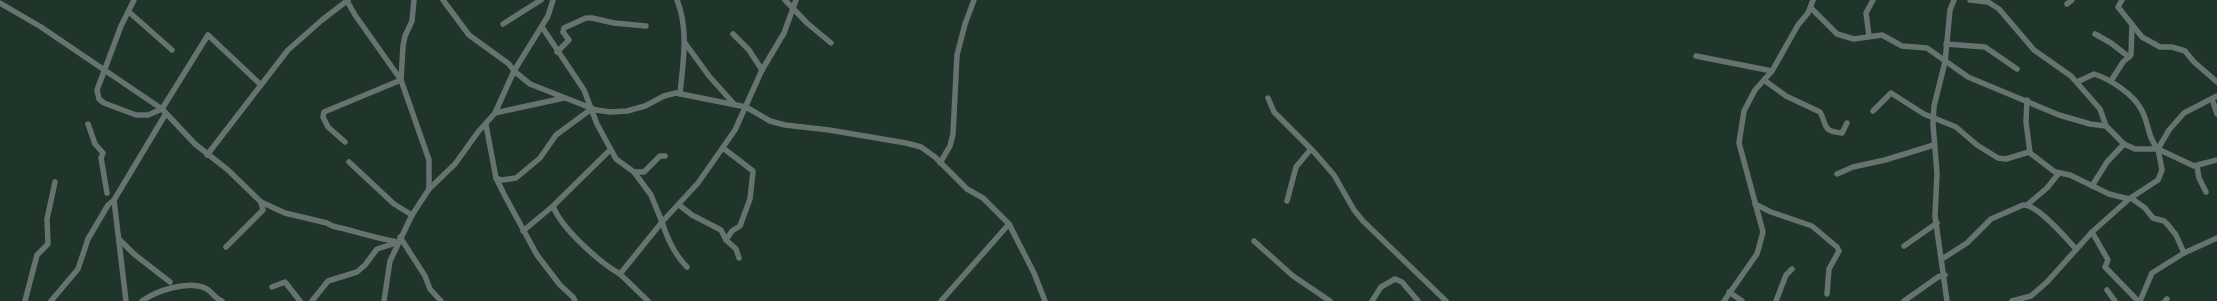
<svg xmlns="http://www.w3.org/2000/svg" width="2217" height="301" font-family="Figtree,sans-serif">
<rect width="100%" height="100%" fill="#1f3529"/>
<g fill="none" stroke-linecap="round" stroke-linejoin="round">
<g stroke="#667371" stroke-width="5.5">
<path d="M 134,0 L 121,26 L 97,90 L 99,99 L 104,103 L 136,115 L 148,115 L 162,109 L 208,35 L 260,84"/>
<path d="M 414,0 L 412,21 L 405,36 L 403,46 L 401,80 L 429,160 L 429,189"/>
<path d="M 443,0 L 469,35 L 509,64 L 514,71 L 530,84 L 596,110 L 610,112 L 627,111 L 645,106 L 664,96 L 676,93 L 746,107 L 770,121 L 785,125 L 829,130 L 906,143 L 921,147 L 935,157 L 967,189 L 983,198 L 1009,224 L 1034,273 L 1045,301"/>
<path d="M 677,0 C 689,30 683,62 680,94"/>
<path d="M 785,0 L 807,23 L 831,43"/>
<path d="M 1970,0 L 1988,2 L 1999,9 L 2034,50 L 2071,76 L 2100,109 L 2106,126"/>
<path d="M 2122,0 L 2118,7 L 2142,37 L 2160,47 L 2172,47 L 2185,51 L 2194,62 L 2217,82"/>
<path d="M 0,3 L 41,27 L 162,109 L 195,144 L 228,170 L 261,202 L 285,213 L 327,223 C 334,228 338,227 345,229 C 363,234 379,239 398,242"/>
<path d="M 2067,4 L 2072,0"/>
<path d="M 1811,8 L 1837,34 L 1854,39 L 1882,35 L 1902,46 L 1927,48 L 1968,77 L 2059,115 L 2090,124 L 2106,126 L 2124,144 L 2135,149 L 2158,149 L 2194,166 L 2217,160"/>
<path d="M 129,12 L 172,50"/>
<path d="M 503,24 L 541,0"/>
<path d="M 542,27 L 584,90 L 597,124 L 616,159 L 634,172 L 651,195 L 662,222 L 698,183 L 735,130 L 762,70 L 784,33 L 796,0"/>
<path d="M 733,34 L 749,50 L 762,70"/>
<path d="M 2095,34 L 2111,43 L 2129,57"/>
<path d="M 1869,36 L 1866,13 L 1873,0"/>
<path d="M 685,43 L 709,76 L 734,104"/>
<path d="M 1946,44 L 1985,47 L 2017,69"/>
<path d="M 557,52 L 569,40 L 563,32 L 564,28 L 586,18 L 592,18 L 614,23 L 646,26"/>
<path d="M 1696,56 L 1772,71"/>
<path d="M 1764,80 L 1786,96 L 1820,112 C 1828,126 1821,131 1842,133 L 1847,123"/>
<path d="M 2111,81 L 2123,62 L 2131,55 L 2132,26"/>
<path d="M 2077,82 L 2094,74 C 2110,79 2133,94 2141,109 C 2149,122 2147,137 2158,149"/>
<path d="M 1268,98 L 1274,112 L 1314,152 L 1334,175 L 1354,210 L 1363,221 L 1446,301"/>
<path d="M 2212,99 L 2217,114"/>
<path d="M 2027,100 L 2026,122 L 2030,153 L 2055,172 L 2070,175 L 2109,194 L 2129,199"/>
<path d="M 1873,111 L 1891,93 L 1924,114 L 1956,127 L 1977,145 L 1998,158 L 2006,159 L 2029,152"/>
<path d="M 495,113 L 564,98"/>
<path d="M 88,124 L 95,144 L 103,153 L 101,158 L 107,193"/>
<path d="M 486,125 L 496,178 L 505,196 L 537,255 L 560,285 L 573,297 L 575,301"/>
<path d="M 345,142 L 328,127 L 323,117 L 324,112 L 401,80 L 355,15 L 347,1"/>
<path d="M 207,155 L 288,50 L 322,20 L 348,0"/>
<path d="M 349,162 L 394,204 L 412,215"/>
<path d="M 940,163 L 950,146 L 953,134 L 957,55 L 965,24 L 974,0"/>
<path d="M 2197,166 L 2199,178 L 2206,192"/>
<path d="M 634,172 L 644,172 L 660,156 L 665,156"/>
<path d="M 1837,174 L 1853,167 L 1885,160 L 1934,145"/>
<path d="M 496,178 L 502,180 L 516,178 L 540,158 L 556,135 L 590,110"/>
<path d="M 2092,186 L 2107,162 L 2124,144"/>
<path d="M 2131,198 L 2145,208 L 2153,218 L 2164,221 L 2168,225 L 2176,235 L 2184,253"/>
<path d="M 1287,201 L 1296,167 L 1311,149"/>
<path d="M 1755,204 L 1771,212 L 1812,226 L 1837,247 L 1839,251 L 1829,269 L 1827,294"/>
<path d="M 679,205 L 692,215 L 721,230 L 726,240 L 732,231 L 740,226 L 750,199 L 753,171 L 723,148"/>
<path d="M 2027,205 L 2047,188 L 2059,173"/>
<path d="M 553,206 C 561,228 599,262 620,274 L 662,222 C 667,238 675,255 687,267"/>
<path d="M 523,231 L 553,206 L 610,150"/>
<path d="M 2092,232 L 2108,260 L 2105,267 L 2138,301"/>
<path d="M 400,237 L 425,276 L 430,289 L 441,301"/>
<path d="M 119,239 L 134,254 L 170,282"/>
<path d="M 726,240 L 736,249 L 739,258"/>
<path d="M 1254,241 L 1293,276 L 1330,301"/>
<path d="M 1904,246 L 1937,223"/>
<path d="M 226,247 L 263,210 L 261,202"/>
<path d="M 1942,259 L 1967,243 L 1991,219 L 2023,205 C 2037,204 2065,237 2075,248"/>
<path d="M 620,274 L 648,301"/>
<path d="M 272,287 L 285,282 L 300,301"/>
<path d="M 2107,290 L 2115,301"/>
<path d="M 1729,292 L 1742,301"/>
<path d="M 25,301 L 37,255 L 48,244 L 47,219 L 55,182"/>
<path d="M 51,301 L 78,269 L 88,239 L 108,205 L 114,200"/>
<path d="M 126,301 L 114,200 L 165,115"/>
<path d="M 142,301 C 156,291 188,280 205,288 C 212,291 214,298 222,301"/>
<path d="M 312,301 L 328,281 L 357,272 L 365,265 L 377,249 L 396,243"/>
<path d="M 384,301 L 390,261 L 412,215 L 429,189 L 455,164 L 478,132 L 495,113 L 514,71 L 548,16 L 553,0"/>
<path d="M 941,301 L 1009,224"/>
<path d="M 1372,301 L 1381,287 L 1395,279 L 1402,282 L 1418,301"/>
<path d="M 1724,301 L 1757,254 L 1763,232 L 1739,143 L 1744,111 L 1755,90 L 1772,71 L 1798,25 L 1808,13 L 1813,0"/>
<path d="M 1776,301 L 1786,275 L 1792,269"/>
<path d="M 1904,301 L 1938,277 L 1945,275"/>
<path d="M 1947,301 L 1935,216 L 1937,173 L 1933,124 L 1934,106 L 1945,62 L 1950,10 L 1954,0"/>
<path d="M 2012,301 L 2031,296 L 2047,282 L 2092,232 L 2129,199 L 2158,180 L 2162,170 L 2158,149 L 2169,130 L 2184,113 L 2217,96"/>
<path d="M 2140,301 L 2152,273 L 2184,253 L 2217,238"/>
<path d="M 2165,301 L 2167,299"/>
</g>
</g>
</svg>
